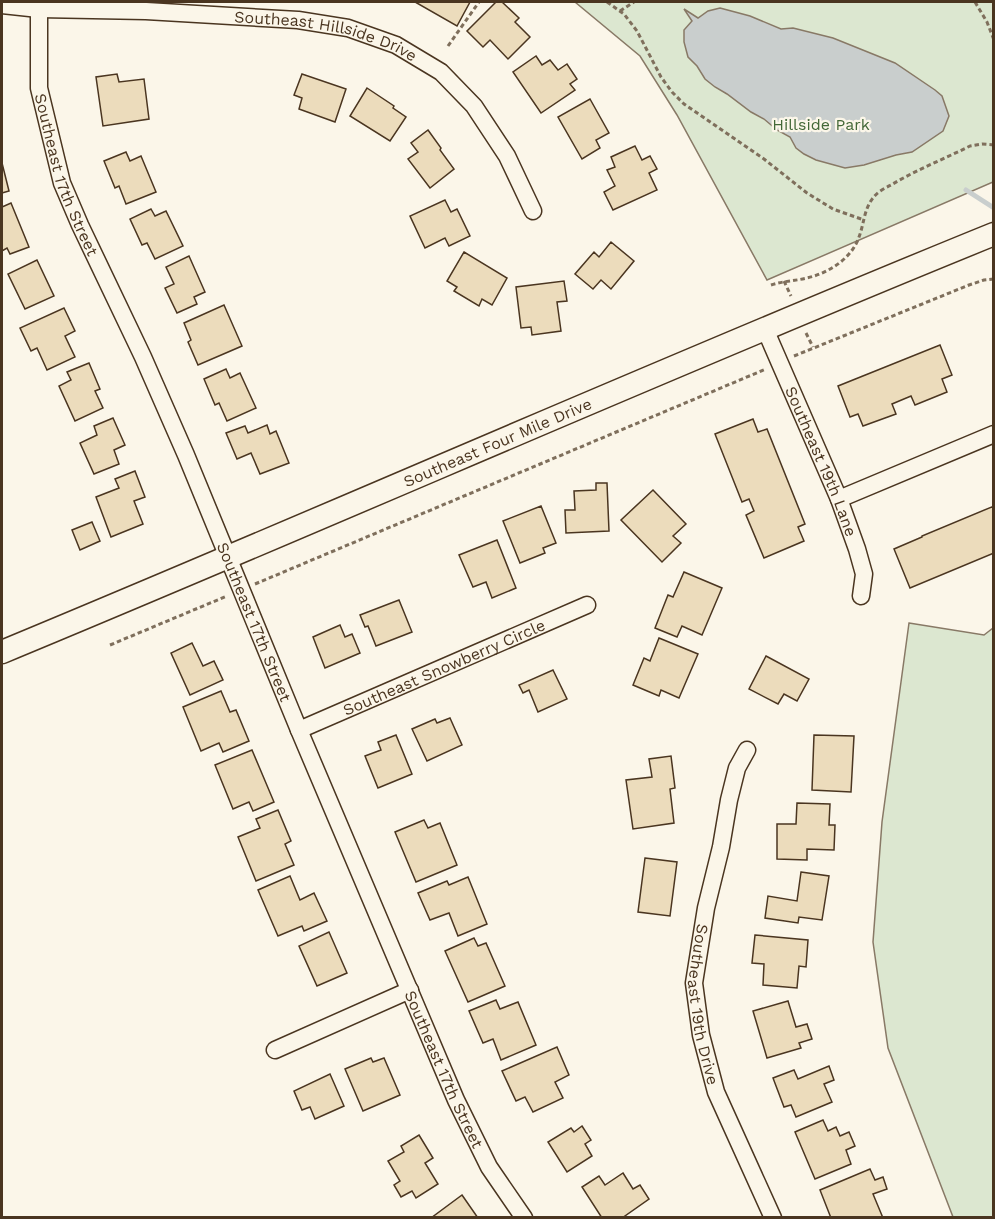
<svg xmlns="http://www.w3.org/2000/svg" width="995" height="1219" font-family="'Work Sans',sans-serif">
<rect width="100%" height="100%" fill="#fbf6e9"/>
<g fill="#dce7d0" stroke="#887966" stroke-width="1.5">
<path d="M 575,2 L 992,2 L 994,4 L 993,182 L 767,280 L 677,115 L 640,56 Z"/>
<path d="M 909,623 L 984,635 L 993,628 L 993,1217 L 953,1217 L 888,1048 L 873,942 L 882,822 Z"/>
</g>
<path fill="#c9cecd" stroke="#887966" stroke-width="1.5" d="M 720,8 L 750,16 L 781,29 L 793,28 L 833,38 L 895,63 L 935,90 L 942,96 L 949,116 L 943,131 L 912,152 L 896,155 L 864,165 L 845,168 L 816,160 L 804,154 L 796,148 L 790,137 L 777,130 L 764,119 L 751,112 L 727,94 L 715,87 L 705,79 L 697,66 L 688,57 L 684,42 L 684,30 L 692,21 L 684,9 L 698,18 L 708,11 Z"/>
<g fill="none" stroke-linecap="round" stroke-linejoin="round">
<path stroke="#c9cecd" stroke-width="5" d="M 966,190 L 994,208"/>
</g>
<g fill="#ecdcbc" stroke="#4a3520" stroke-width="1.5">
<path d="M 415,2 L 470,2 L 457,26 Z"/>
<path d="M 496,2 L 502,2 L 519,18 L 515,22 L 530,37 L 508,59 L 490,40 L 483,47 L 467,31 Z"/>
<path d="M 536,56 L 542,65 L 550,60 L 558,70 L 567,64 L 577,79 L 570,84 L 575,90 L 541,113 L 513,72 Z"/>
<path d="M 117,74 L 119,82 L 144,79 L 149,119 L 103,126 L 96,77 Z"/>
<path d="M 302,74 L 346,89 L 335,122 L 299,109 L 302,98 L 294,95 Z"/>
<path d="M 367,88 L 394,106 L 393,108 L 406,117 L 390,141 L 350,116 Z"/>
<path d="M 590,99 L 609,133 L 596,140 L 600,148 L 582,159 L 558,117 Z"/>
<path d="M 428,130 L 441,148 L 440,150 L 454,169 L 430,188 L 408,159 L 418,152 L 411,143 Z"/>
<path d="M 635,146 L 642,160 L 650,156 L 657,169 L 649,173 L 657,190 L 613,210 L 604,192 L 615,186 L 607,170 L 615,167 L 611,157 Z"/>
<path d="M 126,152 L 130,161 L 141,156 L 156,192 L 126,204 L 119,186 L 115,188 L 104,161 Z"/>
<path d="M 2,163 L 9,191 L 2,193 Z"/>
<path d="M 445,200 L 451,212 L 457,209 L 470,236 L 449,246 L 445,238 L 425,248 L 410,216 Z"/>
<path d="M 11,203 L 29,247 L 10,254 L 7,248 L 2,251 L 2,207 Z"/>
<path d="M 151,209 L 155,216 L 166,211 L 183,246 L 155,259 L 147,243 L 142,245 L 130,219 Z"/>
<path d="M 611,242 L 634,261 L 611,289 L 601,280 L 593,289 L 575,274 L 594,252 L 599,257 Z"/>
<path d="M 464,252 L 507,278 L 492,305 L 482,299 L 479,306 L 454,291 L 457,287 L 447,281 Z"/>
<path d="M 189,256 L 205,292 L 194,297 L 197,304 L 177,313 L 165,288 L 174,284 L 166,267 Z"/>
<path d="M 37,260 L 54,296 L 25,309 L 8,274 Z"/>
<path d="M 564,281 L 567,301 L 557,302 L 561,331 L 532,335 L 531,327 L 521,328 L 516,287 Z"/>
<path d="M 224,305 L 242,346 L 198,365 L 188,342 L 191,340 L 184,323 Z"/>
<path d="M 64,308 L 75,331 L 65,336 L 75,357 L 47,370 L 37,348 L 31,351 L 20,328 Z"/>
<path d="M 940,345 L 952,375 L 942,379 L 947,392 L 915,405 L 911,396 L 892,404 L 896,414 L 863,426 L 858,414 L 850,417 L 838,386 Z"/>
<path d="M 89,363 L 100,389 L 95,391 L 103,408 L 75,421 L 59,386 L 71,380 L 67,372 Z"/>
<path d="M 226,369 L 230,378 L 240,373 L 256,408 L 227,421 L 219,403 L 215,405 L 204,379 Z"/>
<path d="M 113,418 L 125,445 L 114,450 L 119,464 L 94,474 L 80,443 L 97,435 L 94,426 Z"/>
<path d="M 753,419 L 758,432 L 767,429 L 805,524 L 798,527 L 804,541 L 764,558 L 746,515 L 754,511 L 749,499 L 742,502 L 715,434 Z"/>
<path d="M 267,425 L 270,434 L 276,431 L 289,463 L 260,474 L 251,453 L 237,459 L 226,433 L 245,426 L 248,433 Z"/>
<path d="M 135,471 L 145,497 L 134,501 L 143,524 L 111,537 L 96,497 L 119,488 L 115,479 Z"/>
<path d="M 596,483 L 607,483 L 609,531 L 566,533 L 565,510 L 575,510 L 574,491 L 596,490 Z"/>
<path d="M 653,490 L 686,524 L 673,536 L 681,543 L 662,562 L 621,520 Z"/>
<path d="M 541,506 L 556,543 L 543,548 L 545,553 L 520,563 L 503,521 Z"/>
<path d="M 994,506 L 994,553 L 910,588 L 894,549 L 922,537 L 922,536 Z"/>
<path d="M 92,522 L 100,541 L 80,550 L 72,530 Z"/>
<path d="M 497,540 L 516,588 L 492,598 L 486,582 L 473,587 L 459,555 Z"/>
<path d="M 684,572 L 722,588 L 702,635 L 682,626 L 677,637 L 655,628 L 668,595 L 673,597 Z"/>
<path d="M 399,600 L 412,632 L 376,646 L 368,626 L 365,627 L 360,615 Z"/>
<path d="M 340,625 L 345,637 L 352,634 L 360,653 L 325,668 L 313,637 Z"/>
<path d="M 659,638 L 698,654 L 679,698 L 661,690 L 659,696 L 633,685 L 644,658 L 650,661 Z"/>
<path d="M 192,643 L 203,666 L 214,661 L 223,680 L 190,695 L 171,653 Z"/>
<path d="M 766,656 L 809,679 L 797,701 L 784,694 L 778,704 L 749,689 Z"/>
<path d="M 553,670 L 567,699 L 538,712 L 529,690 L 523,693 L 519,685 Z"/>
<path d="M 221,691 L 230,712 L 236,710 L 249,741 L 223,752 L 219,743 L 201,751 L 183,707 Z"/>
<path d="M 450,718 L 462,745 L 427,761 L 412,729 L 435,719 L 437,723 Z"/>
<path d="M 396,735 L 412,774 L 378,788 L 365,756 L 381,750 L 378,742 Z"/>
<path d="M 814,735 L 854,736 L 851,792 L 812,790 Z"/>
<path d="M 252,750 L 274,802 L 253,811 L 249,802 L 233,809 L 215,765 Z"/>
<path d="M 671,756 L 675,788 L 670,789 L 674,823 L 633,829 L 626,780 L 652,777 L 649,759 Z"/>
<path d="M 797,803 L 830,804 L 829,825 L 835,825 L 834,850 L 807,849 L 807,860 L 777,859 L 777,824 L 796,824 Z"/>
<path d="M 278,810 L 291,841 L 285,844 L 294,865 L 256,881 L 238,837 L 260,828 L 256,819 Z"/>
<path d="M 424,820 L 428,828 L 440,823 L 457,865 L 416,882 L 395,832 Z"/>
<path d="M 645,858 L 677,862 L 670,916 L 638,912 Z"/>
<path d="M 801,872 L 829,876 L 822,920 L 799,917 L 798,923 L 765,918 L 768,896 L 797,901 Z"/>
<path d="M 290,876 L 300,900 L 314,893 L 327,921 L 304,931 L 302,926 L 278,936 L 258,890 Z"/>
<path d="M 468,877 L 487,924 L 458,936 L 449,913 L 430,920 L 418,893 L 447,881 L 449,885 Z"/>
<path d="M 329,932 L 347,973 L 317,986 L 299,946 Z"/>
<path d="M 755,935 L 808,940 L 806,967 L 799,966 L 797,988 L 763,985 L 764,964 L 752,963 Z"/>
<path d="M 474,938 L 478,946 L 486,943 L 505,986 L 468,1002 L 445,951 Z"/>
<path d="M 496,1000 L 500,1009 L 518,1002 L 536,1045 L 501,1060 L 493,1039 L 483,1043 L 469,1011 Z"/>
<path d="M 788,1001 L 796,1027 L 807,1024 L 812,1039 L 799,1043 L 801,1048 L 767,1058 L 753,1011 Z"/>
<path d="M 557,1047 L 569,1075 L 555,1082 L 563,1098 L 533,1112 L 525,1097 L 516,1101 L 502,1071 Z"/>
<path d="M 371,1058 L 373,1062 L 384,1058 L 400,1095 L 363,1111 L 345,1069 Z"/>
<path d="M 829,1066 L 834,1080 L 824,1084 L 832,1102 L 796,1117 L 791,1105 L 784,1107 L 773,1078 L 794,1070 L 798,1079 Z"/>
<path d="M 330,1074 L 344,1106 L 315,1119 L 310,1107 L 302,1110 L 294,1091 Z"/>
<path d="M 823,1120 L 828,1131 L 836,1127 L 840,1136 L 849,1132 L 855,1146 L 846,1150 L 851,1164 L 815,1179 L 795,1132 Z"/>
<path d="M 582,1126 L 591,1140 L 585,1144 L 592,1156 L 567,1172 L 548,1142 L 571,1128 L 574,1132 Z"/>
<path d="M 419,1135 L 433,1158 L 425,1163 L 438,1184 L 416,1198 L 412,1191 L 401,1197 L 394,1185 L 400,1181 L 388,1161 L 404,1152 L 401,1146 Z"/>
<path d="M 870,1169 L 875,1180 L 883,1177 L 887,1189 L 873,1194 L 883,1218 L 831,1218 L 820,1190 Z"/>
<path d="M 623,1173 L 633,1189 L 640,1185 L 649,1199 L 622,1218 L 602,1218 L 582,1187 L 599,1176 L 605,1185 Z"/>
<path d="M 462,1195 L 478,1218 L 431,1218 Z"/>
</g>
<g fill="none" stroke-linecap="round" stroke-linejoin="round">
<defs>
<g id="street">
<path id="s1" d="M 2,5 L 39,9 L 146,11 L 298,20 L 348,28 L 396,45 L 441,72 L 474,106 L 507,156 L 533,211"/>
<path id="s2" d="M 39,9 L 39,88 L 62,183 L 80,225 L 143,357 L 186,455 L 299,730 L 456,1100 L 489,1167 L 524,1218"/>
<path id="s3" d="M 765,329 L 839,499 L 857,549 L 864,574 L 861,596"/>
<path d="M 839,499 L 994,434"/>
<path id="s4" d="M 299,730 L 587,605"/>
<path id="s5" d="M 747,750 L 737,768 L 729,800 L 721,847 L 706,908 L 694,983 L 701,1035 L 716,1092 L 773,1218"/>
<path d="M 275,1050 L 410,990"/>
</g>
<g id="secondary">
<path id="s6" d="M 2,652 C 333,515 661,369 994,234"/>
</g>
</defs>
<use href="#street" stroke="#4a3520" stroke-width="19"/>
<use href="#secondary" stroke="#4a3520" stroke-width="25"/>
<g stroke="#7f6f5c" stroke-width="3" stroke-dasharray="4.5 3" stroke-linecap="butt">
<path d="M 607,2 L 624,14 L 637,31 L 661,77 L 672,92 L 684,104 L 764,159 L 807,193 L 833,209 L 864,220"/>
<path d="M 975,2 L 987,22 L 994,40"/>
<path d="M 620,11 L 634,2"/>
<path d="M 448,46 L 479,2"/>
<path d="M 784,281 L 791,296"/>
<path d="M 771,285 C 783,281 795,281 807,278 C 829,273 852,258 859,237 C 864,224 864,209 873,198 C 877,192 885,188 891,185 C 916,170 944,159 970,146 L 982,144 L 994,145"/>
<path d="M 806,333 L 813,347"/>
<path d="M 794,356 L 969,285 L 984,280 L 994,279"/>
<path d="M 255,584 L 766,369"/>
<path d="M 110,645 L 227,596"/>
</g>
<use href="#street" stroke="#fbf6e9" stroke-width="16"/>
<use href="#secondary" stroke="#fbf6e9" stroke-width="22"/>
</g>
<g text-anchor="middle" dominant-baseline="central" stroke-width="4.5" stroke-linejoin="round" paint-order="stroke">
<g font-size="16" fill="#4a3520" stroke="#fbf6e9">
<text stroke="none"><textPath href="#s1" startOffset="327">Southeast Hillside Drive</textPath></text>
<text stroke="none"><textPath href="#s2" startOffset="170">Southeast 17th Street</textPath></text>
<text stroke="none"><textPath href="#s6" startOffset="538">Southeast Four Mile Drive</textPath></text>
<text stroke="none"><textPath href="#s3" startOffset="144">Southeast 19th Lane</textPath></text>
<text stroke="none"><textPath href="#s2" startOffset="656">Southeast 17th Street</textPath></text>
<text stroke="none"><textPath href="#s4" startOffset="158">Southeast Snowberry Circle</textPath></text>
<text stroke="none"><textPath href="#s5" startOffset="262">Southeast 19th Drive</textPath></text>
<text stroke="none"><textPath href="#s2" startOffset="1142">Southeast 17th Street</textPath></text>
</g>
<g font-size="16" fill="#436837" stroke="#fbf6e9">
<text x="821" y="124">Hillside Park</text>
</g>
</g>
<rect width="995" height="1219" fill="none" stroke="#4a3520" stroke-width="6"/>
</svg>
